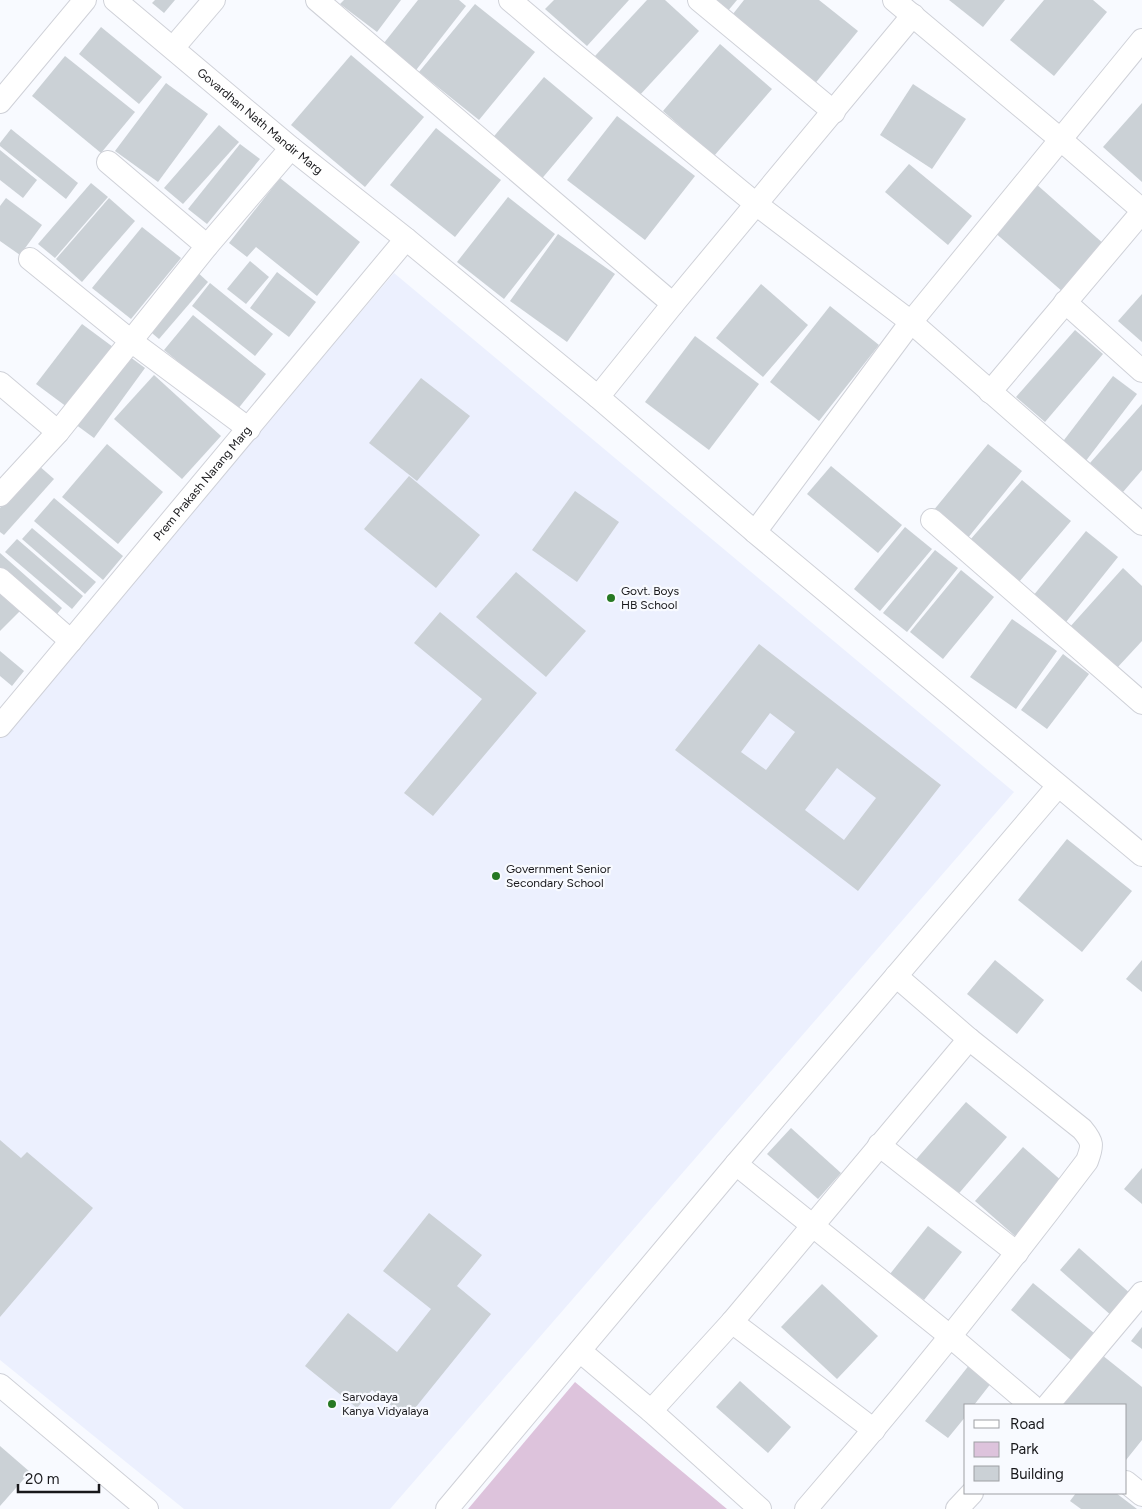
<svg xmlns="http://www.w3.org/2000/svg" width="1142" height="1509" font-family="Figtree,sans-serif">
<rect width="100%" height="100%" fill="#f8faff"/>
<path fill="#ecf0fe" d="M 394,273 L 1014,792 L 390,1509 L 184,1509 L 0,1360 L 0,735 Z"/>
<path fill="#ddc3dc" d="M 575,1382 L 727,1509 L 468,1509 Z"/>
<g fill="#cbd1d6" fill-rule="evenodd">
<path d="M 155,0 L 175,0 L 164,13 L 152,3 Z"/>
<path d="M 344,0 L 401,0 L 377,32 L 340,4 Z"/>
<path d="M 418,0 L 459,0 L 466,6 L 413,74 L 380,48 Z"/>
<path d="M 554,0 L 629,0 L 587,46 L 545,9 Z"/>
<path d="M 647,0 L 665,0 L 699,31 L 639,96 L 595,56 Z"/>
<path d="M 713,0 L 737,0 L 727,12 Z"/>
<path d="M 744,0 L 819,0 L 858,31 L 813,86 L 729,19 Z"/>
<path d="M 949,0 L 1005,0 L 983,27 Z"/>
<path d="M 1044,0 L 1093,0 L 1107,12 L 1054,76 L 1010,40 Z"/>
<path d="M 475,4 L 535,52 L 479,120 L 419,72 Z"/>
<path d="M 101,27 L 162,77 L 139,104 L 79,54 Z"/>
<path d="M 720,44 L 772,89 L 714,156 L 663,111 Z"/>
<path d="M 351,55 L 424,117 L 365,187 L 291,125 Z"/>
<path d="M 65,56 L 135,112 L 101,153 L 32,96 Z"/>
<path d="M 544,77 L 593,118 L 539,182 L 490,141 Z"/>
<path d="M 166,83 L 208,114 L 158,182 L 115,151 Z"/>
<path d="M 913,84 L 966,119 L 932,169 L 880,135 Z"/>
<path d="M 1142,103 L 1142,182 L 1103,147 Z"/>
<path d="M 617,116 L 695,176 L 645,240 L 567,180 Z"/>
<path d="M 219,125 L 239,142 L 183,204 L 164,188 Z"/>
<path d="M 436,128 L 501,180 L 455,237 L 390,185 Z"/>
<path d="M 11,129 L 78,183 L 66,199 L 0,146 L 0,143 Z"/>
<path d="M 240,144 L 260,159 L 207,224 L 188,209 Z"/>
<path d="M 0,150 L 37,180 L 23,198 L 0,180 Z"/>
<path d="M 909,164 L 972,216 L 948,245 L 885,192 Z"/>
<path d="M 280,178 L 360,242 L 317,296 L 256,247 L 247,257 L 229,243 Z"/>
<path d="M 91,183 L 108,197 L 55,258 L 38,244 Z"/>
<path d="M 1035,183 L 1105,245 L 1063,292 L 993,231 Z"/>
<path d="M 508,197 L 555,234 L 504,299 L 457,262 Z"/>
<path d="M 6,198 L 42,225 L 20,255 L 0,241 L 0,206 Z"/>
<path d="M 109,198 L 135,221 L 82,282 L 56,259 Z"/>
<path d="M 142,227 L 181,258 L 131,319 L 92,288 Z"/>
<path d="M 558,234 L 615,274 L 567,342 L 510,301 Z"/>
<path d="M 250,261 L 269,277 L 246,304 L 227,289 Z"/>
<path d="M 195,270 L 208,282 L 159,339 L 146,328 Z"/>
<path d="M 277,272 L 316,302 L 289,337 L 250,308 Z"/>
<path d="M 210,283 L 273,334 L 255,356 L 192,306 Z"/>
<path d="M 761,284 L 808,325 L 763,377 L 716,338 Z"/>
<path d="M 1142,294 L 1142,342 L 1118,321 Z"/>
<path d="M 830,306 L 879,345 L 819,421 L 770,382 Z"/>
<path d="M 193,315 L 266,374 L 237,410 L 164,350 Z"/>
<path d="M 82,324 L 113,347 L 67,407 L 36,384 Z"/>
<path d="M 1075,330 L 1103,354 L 1045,422 L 1016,397 Z"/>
<path d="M 695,336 L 759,384 L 709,450 L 645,402 Z"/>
<path d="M 126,354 L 145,368 L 94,438 L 75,424 Z"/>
<path d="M 154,375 L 221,436 L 182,479 L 114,419 Z"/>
<path d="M 1113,376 L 1137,394 L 1085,462 L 1061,444 Z"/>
<path d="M 421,378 L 470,416 L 417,481 L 369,443 Z"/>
<path d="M 1142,404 L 1142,470 L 1123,492 L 1090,463 Z"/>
<path d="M 107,444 L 163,492 L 118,544 L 62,497 Z"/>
<path d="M 988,444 L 1022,471 L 967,539 L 933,511 Z"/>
<path d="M 38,465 L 54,479 L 4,535 L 0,532 L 0,508 Z"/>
<path d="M 831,466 L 902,525 L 878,553 L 807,494 Z"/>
<path d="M 409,476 L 480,535 L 436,588 L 364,529 Z"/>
<path d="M 1022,480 L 1071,521 L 1019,582 L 970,540 Z"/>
<path d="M 575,491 L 619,522 L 577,582 L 532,550 Z"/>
<path d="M 54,498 L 123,556 L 103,580 L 34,521 Z"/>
<path d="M 905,527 L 932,549 L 880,611 L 854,589 Z"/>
<path d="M 32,528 L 96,582 L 85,594 L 22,539 Z"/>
<path d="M 1086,531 L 1118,557 L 1066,622 L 1033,596 Z"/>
<path d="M 17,539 L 83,596 L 72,609 L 5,552 Z"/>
<path d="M 935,550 L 958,568 L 907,632 L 883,613 Z"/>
<path d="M 0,553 L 62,608 L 52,620 L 0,575 Z"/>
<path d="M 1123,568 L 1142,586 L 1142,641 L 1116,669 L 1069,628 Z"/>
<path d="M 961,570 L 994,597 L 943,659 L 910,632 Z"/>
<path d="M 516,572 L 586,631 L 546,677 L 476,617 Z"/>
<path d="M 0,586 L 22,609 L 0,631 Z"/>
<path d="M 440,612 L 537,693 L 433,816 L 404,793 L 482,699 L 414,643 Z"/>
<path d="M 1012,619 L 1057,651 L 1016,709 L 970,677 Z"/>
<path d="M 759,644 L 941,785 L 858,891 L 675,750 ZM 770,713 L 795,732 L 766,770 L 741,752 ZM 837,768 L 876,798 L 844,840 L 805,810 Z"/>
<path d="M 0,651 L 24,671 L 12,686 L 0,676 Z"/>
<path d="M 1063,654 L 1089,674 L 1047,729 L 1021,710 Z"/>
<path d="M 1067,839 L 1132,891 L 1082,952 L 1018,900 Z"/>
<path d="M 995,960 L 1044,1000 L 1017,1034 L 967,994 Z"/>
<path d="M 1142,960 L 1142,992 L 1126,979 Z"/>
<path d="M 966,1102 L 1007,1137 L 955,1198 L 913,1163 Z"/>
<path d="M 791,1128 L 841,1173 L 818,1199 L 767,1154 Z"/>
<path d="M 0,1140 L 21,1158 L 27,1152 L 93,1208 L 0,1317 Z"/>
<path d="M 1023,1147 L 1063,1182 L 1015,1236 L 975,1201 Z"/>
<path d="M 1142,1168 L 1142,1204 L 1124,1189 Z"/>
<path d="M 429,1213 L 482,1255 L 457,1286 L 491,1314 L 407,1418 L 372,1390 L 357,1408 L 305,1366 L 348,1313 L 397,1352 L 431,1309 L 383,1271 Z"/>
<path d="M 928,1226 L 962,1252 L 924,1300 L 890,1274 Z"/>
<path d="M 1079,1248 L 1132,1295 L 1113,1317 L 1060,1270 Z"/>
<path d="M 1033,1283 L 1094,1333 L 1071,1360 L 1011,1310 Z"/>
<path d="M 822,1284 L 878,1336 L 837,1379 L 781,1327 Z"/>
<path d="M 1142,1327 L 1142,1349 L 1131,1341 Z"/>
<path d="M 1102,1355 L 1142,1387 L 1142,1440 L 1126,1460 L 1126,1405 L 1062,1405 Z"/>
<path d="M 970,1364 L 992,1382 L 974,1405 L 966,1405 L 966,1416 L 948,1438 L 925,1421 Z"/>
<path d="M 740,1381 L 791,1427 L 768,1453 L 716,1407 Z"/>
<path d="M 0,1446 L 30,1472 L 0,1506 Z"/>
<path d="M 1076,1493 L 1116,1493 L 1137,1509 L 1081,1509 L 1070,1501 Z"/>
</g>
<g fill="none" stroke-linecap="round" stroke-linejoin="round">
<defs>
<g id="street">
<path id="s1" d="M 115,0 L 291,148 L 406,239 L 598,397 L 755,532"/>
<path d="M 317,0 L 673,304"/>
<path d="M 510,0 L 557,40 L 756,204 L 911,322 L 1142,524"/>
<path d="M 699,0 L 834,112"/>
<path d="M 894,0 L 1060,139 L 1142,210"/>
<path d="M 1142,40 L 911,322 L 755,532 L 1142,855"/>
<path d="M 173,48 L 214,0"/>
<path d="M 0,102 L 85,0"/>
<path d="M 108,162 L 207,246"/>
<path d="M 30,259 L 131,341 L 249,429"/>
<path d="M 1065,302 L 1142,371"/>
<path d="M 0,383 L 58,432"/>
<path d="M 990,392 L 1142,212"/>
<path d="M 598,397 L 673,304 L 913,15"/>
<path d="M 0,495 L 58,432 L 207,246 L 291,148"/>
<path d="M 932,520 L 1142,703"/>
<path d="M 0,579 L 71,641"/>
<path id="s2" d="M 0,726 L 406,239"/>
<path d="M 879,1145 L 1017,1253"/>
<path d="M 736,1164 L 951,1337 L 1031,1405"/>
<path d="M 732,1322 L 874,1430"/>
<path d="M 580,1351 L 651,1411 L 760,1509"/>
<path d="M 0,1385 L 147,1509"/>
<path d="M 1048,1405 L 1142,1293"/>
<path d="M 651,1411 L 732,1322 L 969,1039"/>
<path d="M 1126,1482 L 1142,1495"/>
<path d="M 447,1509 L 736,1164 L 1058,786"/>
<path d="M 806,1509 C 904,1396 997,1280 1087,1161 C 1093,1145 1093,1142 1082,1129 L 969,1039 L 896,976"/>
<path d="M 957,1509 L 972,1493"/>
</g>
</defs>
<use href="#street" stroke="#cfd1d8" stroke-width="24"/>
<use href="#street" stroke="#fff" stroke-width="22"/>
</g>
<g fill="#277923" stroke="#f8faff" stroke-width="2">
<circle cx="611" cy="598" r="5"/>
<circle cx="496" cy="876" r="5"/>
<circle cx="332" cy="1404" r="5"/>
</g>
<g text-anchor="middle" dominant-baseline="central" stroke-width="4.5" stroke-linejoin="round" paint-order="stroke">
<g font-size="12" fill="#18181b" stroke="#f8faff">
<text stroke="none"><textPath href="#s1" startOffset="189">Govardhan Nath Mandir Marg</textPath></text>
<text stroke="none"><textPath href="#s2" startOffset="316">Prem Prakash Narang Marg</textPath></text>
</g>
<g font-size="12" fill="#18181b" stroke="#f8faff" text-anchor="start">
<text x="621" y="591">Govt. Boys<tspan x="621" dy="14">HB School</tspan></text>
<text x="506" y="869">Government Senior<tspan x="506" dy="14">Secondary School</tspan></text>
<text x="342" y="1397">Sarvodaya<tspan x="342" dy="14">Kanya Vidyalaya</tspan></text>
</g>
</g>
<rect x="964" y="1404" width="162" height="90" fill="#f8faff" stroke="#9ea0a4"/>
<rect x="974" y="1420" width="25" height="8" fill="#ffffff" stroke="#9ea0a4"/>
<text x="1010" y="1429" font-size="15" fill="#18181b">Road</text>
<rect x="974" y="1442" width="25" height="15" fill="#ddc3dc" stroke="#9ea0a4"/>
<text x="1010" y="1454" font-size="15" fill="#18181b">Park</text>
<rect x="974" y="1466" width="25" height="15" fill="#cbd1d6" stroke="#9ea0a4"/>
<text x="1010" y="1479" font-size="15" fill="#18181b">Building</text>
<path d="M18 1484v8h81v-8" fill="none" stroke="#18181b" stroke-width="2.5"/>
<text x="25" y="1484" font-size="15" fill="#18181b" stroke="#f8faff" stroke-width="4" paint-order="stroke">20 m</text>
</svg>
